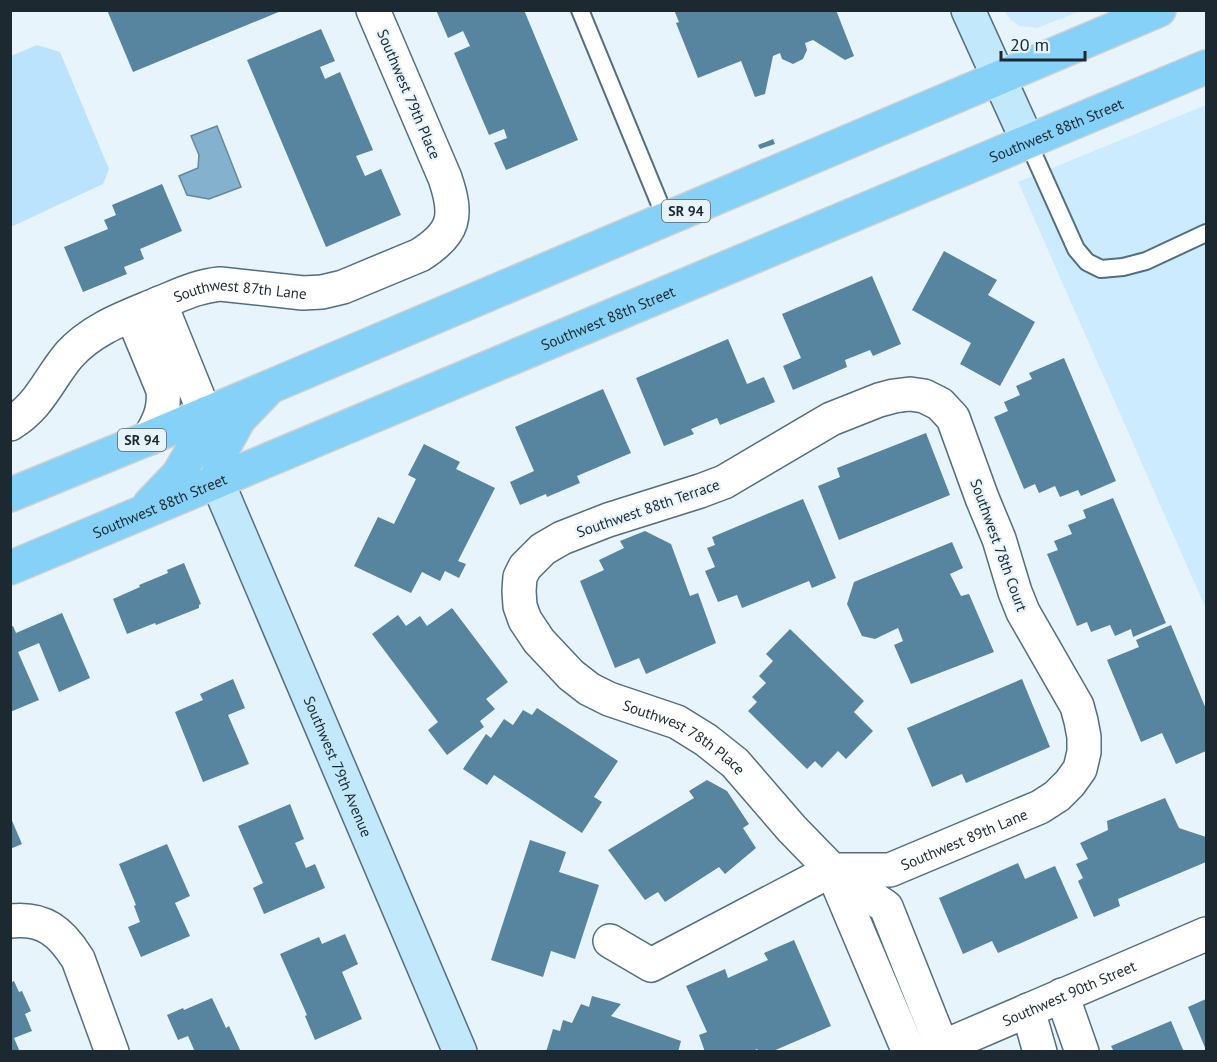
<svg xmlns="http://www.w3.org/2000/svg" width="1217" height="1062" font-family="'PT Sans',sans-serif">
<rect width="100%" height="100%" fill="#e8f4fc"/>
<g fill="#cdebfe">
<path d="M 1004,11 L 1081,11 L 1037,28 L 1019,26 L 1011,20 Z"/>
<path d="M 1206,105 L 1206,609 L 1018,182 Z"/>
</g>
<path fill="#bbe3fd" d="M 37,45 L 60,52 L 109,169 L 103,184 L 11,227 L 11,56 Z"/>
<path fill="#83b1ce" stroke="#64889f" stroke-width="1.5" d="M 217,126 L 241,187 L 209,199 L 187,195 L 179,176 L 198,168 L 199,155 L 191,136 Z"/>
<g fill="#57849f">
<path d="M 107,10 L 281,10 L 281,11 L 133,72 Z"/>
<path d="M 436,10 L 524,10 L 578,140 L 506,170 L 494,143 L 507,138 L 504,129 L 489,135 L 454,53 L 470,46 L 463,31 L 448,38 Z"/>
<path d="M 674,10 L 836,10 L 854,56 L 845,60 L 813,40 L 805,43 L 807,50 L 803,59 L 793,64 L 782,59 L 780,53 L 773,56 L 765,94 L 755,97 L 741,61 L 698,78 L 676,23 L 679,22 Z"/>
<path d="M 321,29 L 335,61 L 320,67 L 325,79 L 340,72 L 373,150 L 356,156 L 365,176 L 381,169 L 401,215 L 326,247 L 247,60 Z"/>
<path d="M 773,139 L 775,144 L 760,149 L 758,145 Z"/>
<path d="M 162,184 L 182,231 L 140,249 L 144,259 L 124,267 L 127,274 L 83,292 L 64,247 L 108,229 L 104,220 L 116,215 L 112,205 Z"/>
<path d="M 944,251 L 997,280 L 988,295 L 1035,322 L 1000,386 L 960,364 L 971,343 L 912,310 Z"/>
<path d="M 872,276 L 901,344 L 873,356 L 870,350 L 845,360 L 847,367 L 793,390 L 783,366 L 801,358 L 782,314 Z"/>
<path d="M 728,339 L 747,384 L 764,377 L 775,402 L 720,425 L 717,418 L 691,429 L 694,434 L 664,446 L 636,378 Z"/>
<path d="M 1064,358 L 1116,481 L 1081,496 L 1078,490 L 1060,497 L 1055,486 L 1039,493 L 1035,484 L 1024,489 L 994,417 L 1008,411 L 1004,402 L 1020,395 L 1016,386 L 1032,379 L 1029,373 Z"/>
<path d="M 603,389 L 631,453 L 577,476 L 580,483 L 547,497 L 546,494 L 520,505 L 510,482 L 534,471 L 515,427 Z"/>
<path d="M 926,433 L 950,495 L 839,540 L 818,486 L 840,477 L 837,468 Z"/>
<path d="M 424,444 L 460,462 L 456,469 L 495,488 L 458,561 L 466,564 L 459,578 L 445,571 L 440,581 L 422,572 L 411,593 L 354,566 L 378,517 L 394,524 L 416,479 L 408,475 Z"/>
<path d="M 1113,498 L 1166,623 L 1133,637 L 1131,629 L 1115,636 L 1110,625 L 1091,632 L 1087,622 L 1077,626 L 1047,554 L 1058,550 L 1054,541 L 1072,534 L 1068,525 L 1086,518 L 1083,510 Z"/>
<path d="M 803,499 L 836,578 L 812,588 L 809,581 L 742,608 L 737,595 L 718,602 L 705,571 L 715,567 L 707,548 L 715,545 L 712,537 Z"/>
<path d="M 645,531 L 671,544 L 690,596 L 698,593 L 716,643 L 646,674 L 639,658 L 615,668 L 580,581 L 604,570 L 599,560 L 624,548 L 620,541 Z"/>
<path d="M 952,542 L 963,568 L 950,574 L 961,596 L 969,594 L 994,652 L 911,684 L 894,645 L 903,641 L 898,628 L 875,639 L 862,636 L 847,604 L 854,582 Z"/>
<path d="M 184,563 L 201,604 L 199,605 L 199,608 L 156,625 L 155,623 L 127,634 L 113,599 L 140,587 L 139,585 L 168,573 L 167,570 Z"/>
<path d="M 452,608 L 508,682 L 486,699 L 495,709 L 480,721 L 484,727 L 447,755 L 428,730 L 438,722 L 372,634 L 398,615 L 406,626 L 420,616 L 427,626 Z"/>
<path d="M 62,613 L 90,678 L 59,692 L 39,643 L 18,652 L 39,700 L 10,712 L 10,627 L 13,626 L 16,633 Z"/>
<path d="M 1171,625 L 1206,709 L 1206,751 L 1176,764 L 1162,733 L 1141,742 L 1107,660 L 1139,647 L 1136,640 Z"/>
<path d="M 790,629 L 864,701 L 854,712 L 873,731 L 846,759 L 838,751 L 822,768 L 815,761 L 807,769 L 748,711 L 757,702 L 752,697 L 766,683 L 759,676 L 773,661 L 766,654 Z"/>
<path d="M 233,679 L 245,708 L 228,715 L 249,764 L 203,782 L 175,712 L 203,700 L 200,694 Z"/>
<path d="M 1022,679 L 1050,747 L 966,783 L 962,774 L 932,787 L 907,728 Z"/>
<path d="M 537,708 L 618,761 L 594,797 L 602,802 L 582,833 L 494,775 L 487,785 L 463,769 L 486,734 L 491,738 L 504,719 L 513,725 L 523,710 L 532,715 Z"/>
<path d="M 707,780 L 727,791 L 749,824 L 743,828 L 756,848 L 725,874 L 719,867 L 665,902 L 658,892 L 645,900 L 608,850 L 694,798 L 689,791 Z"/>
<path d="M 1165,798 L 1179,828 L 1206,837 L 1206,862 L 1118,899 L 1120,906 L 1094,917 L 1078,881 L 1083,878 L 1076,864 L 1088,859 L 1080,843 L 1108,830 L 1107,821 Z"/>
<path d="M 290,804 L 304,839 L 295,843 L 306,868 L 315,864 L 325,888 L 264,914 L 253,888 L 263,883 L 238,826 Z"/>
<path d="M 10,816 L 22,844 L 10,849 Z"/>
<path d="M 530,840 L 566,852 L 559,872 L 599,885 L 575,959 L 551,951 L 543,977 L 491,960 Z"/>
<path d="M 167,844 L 190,896 L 175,903 L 190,936 L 141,957 L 128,927 L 140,922 L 134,906 L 136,905 L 119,864 Z"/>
<path d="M 1018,863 L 1025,879 L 1055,866 L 1078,918 L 998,953 L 992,941 L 963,954 L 939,898 Z"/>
<path d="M 345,934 L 358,964 L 342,972 L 362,1019 L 315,1040 L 305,1016 L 307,1015 L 280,954 L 319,937 L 322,944 Z"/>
<path d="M 794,940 L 831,1026 L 771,1052 L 759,1052 L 757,1049 L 751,1052 L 705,1052 L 699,1035 L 707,1032 L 686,986 L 725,969 L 728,978 L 768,960 L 764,953 Z"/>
<path d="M 14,981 L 19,992 L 22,991 L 31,1011 L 25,1014 L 32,1031 L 14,1038 L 20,1052 L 10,1052 L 10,983 Z"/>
<path d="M 592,996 L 621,1004 L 611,1016 L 681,1041 L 678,1052 L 546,1052 L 553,1029 L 560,1031 L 563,1020 L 572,1023 L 581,1004 L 589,1007 Z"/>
<path d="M 212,998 L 226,1028 L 229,1026 L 241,1052 L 195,1052 L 188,1036 L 178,1040 L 167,1015 L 183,1008 L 184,1010 Z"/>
<path d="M 1206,999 L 1206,1050 L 1188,1007 Z"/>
<path d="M 1171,1021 L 1184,1052 L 1114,1052 L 1111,1046 Z"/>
</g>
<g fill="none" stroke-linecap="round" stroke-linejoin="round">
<defs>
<g id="lane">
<path d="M 580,10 L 666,219"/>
<path d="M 1028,142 L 1076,249 L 1087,262 L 1101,269 L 1123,267 L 1146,261 L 1206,233"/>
</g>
<g id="street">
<path d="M 160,303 L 205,414"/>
<path d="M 132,315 L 163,390 C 165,409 159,422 149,438"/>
<path id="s1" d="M 10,424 C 40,406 48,380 69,355 C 93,328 127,317 160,303 C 180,295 198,286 220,284 L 303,293 L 322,292 L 343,287 L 420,255 C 455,233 458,216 445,178 L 373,10"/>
<path d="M 832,870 L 909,1052"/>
<path d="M 10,921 C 44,917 61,932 78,959 L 112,1052"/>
<path id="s2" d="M 610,941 L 651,965 L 832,870 L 890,870 L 1040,807 L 1057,796 L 1070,783 L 1080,769 L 1084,752 L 1084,737 L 1081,721 L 1077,706 L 1023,612 L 1015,592 L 999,539 L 982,498 L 953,418 L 940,404 L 924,396 L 910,394 L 894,396 L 879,400 L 831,419 L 724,482 L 700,491 L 608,520 L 562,538 L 543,549 L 525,567 L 520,577 L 519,591 L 520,606 L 525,620 L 539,641 L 571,675 L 589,689 L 609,699 L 677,722 L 706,740 L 735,763 L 792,829 L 832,870 L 886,907 L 942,1047"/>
<path d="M 1062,995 L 1082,1052"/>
<path d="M 1028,1010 L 1040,1052"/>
<path id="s3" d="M 931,1052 L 1206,934"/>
</g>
<g id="secondary">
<path d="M 968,10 L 1028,142"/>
<path id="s4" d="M 217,481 L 460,1052"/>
</g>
<g id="primary">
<path d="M 217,481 L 223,448 L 239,419 L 265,392"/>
<path d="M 10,495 L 149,438 L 1159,10"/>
<path d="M 150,504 L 178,475 L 195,446 L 205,414"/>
<path id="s5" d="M 10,568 L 1206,67"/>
</g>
</defs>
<use href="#lane" stroke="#536e7f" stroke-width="20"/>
<use href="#street" stroke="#536e7f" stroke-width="36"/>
<use href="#secondary" stroke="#536e7f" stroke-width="36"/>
<use href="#primary" stroke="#cdd0d1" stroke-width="36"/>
<use href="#lane" stroke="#fff" stroke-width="16"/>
<use href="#street" stroke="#fff" stroke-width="33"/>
<use href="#secondary" stroke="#c2e8fb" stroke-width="33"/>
<use href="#primary" stroke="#85d1f7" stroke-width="33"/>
</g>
<g text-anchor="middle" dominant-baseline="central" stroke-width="4.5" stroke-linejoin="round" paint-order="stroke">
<g fill="#e8f4fc" stroke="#5a666d" stroke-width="1.5">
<rect x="662" y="200" width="48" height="22" rx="4.5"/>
<rect x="118" y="429" width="48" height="22" rx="4.5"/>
</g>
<g font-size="14" font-weight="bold" fill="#1d2930">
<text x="686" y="211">SR 94</text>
<text x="142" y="440">SR 94</text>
</g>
<g font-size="15" fill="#1d2930" stroke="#e8f4fc">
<text transform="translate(409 94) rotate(67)">Southwest 79th Place</text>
<text stroke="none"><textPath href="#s5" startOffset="1134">Southwest 88th Street</textPath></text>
<text stroke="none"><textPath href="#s1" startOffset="280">Southwest 87th Lane</textPath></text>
<text stroke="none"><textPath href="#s5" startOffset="648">Southwest 88th Street</textPath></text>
<text stroke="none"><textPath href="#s5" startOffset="162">Southwest 88th Street</textPath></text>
<text transform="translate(648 508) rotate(-19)">Southwest 88th Terrace</text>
<text transform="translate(999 545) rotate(70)">Southwest 78th Court</text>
<text stroke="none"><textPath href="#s2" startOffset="1642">Southwest 78th Place</textPath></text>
<text stroke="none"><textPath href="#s4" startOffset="310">Southwest 79th Avenue</textPath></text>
<text stroke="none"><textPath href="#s2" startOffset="390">Southwest 89th Lane</textPath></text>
<text stroke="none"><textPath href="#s3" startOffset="150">Southwest 90th Street</textPath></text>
</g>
</g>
<rect width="1217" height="1062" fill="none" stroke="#1d2930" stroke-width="24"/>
<path d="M1001 51v9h84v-9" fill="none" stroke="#1d2930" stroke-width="3"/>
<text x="1010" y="51" font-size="18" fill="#1d2930" stroke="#e8f4fc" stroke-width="4.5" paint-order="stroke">20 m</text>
</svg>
